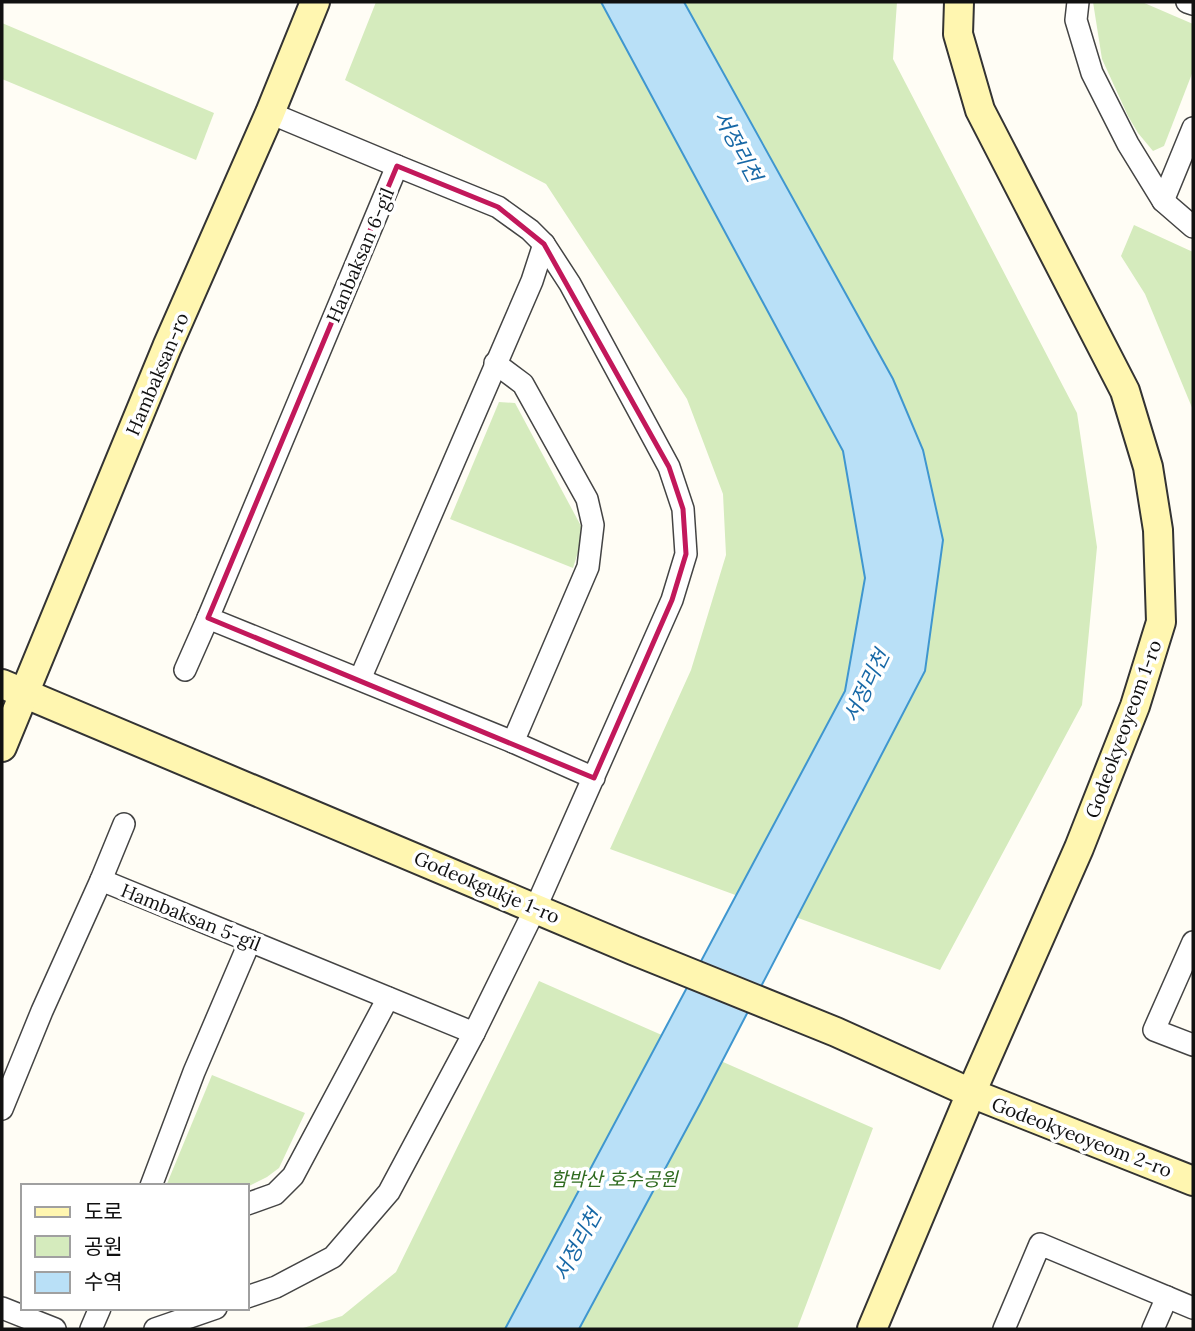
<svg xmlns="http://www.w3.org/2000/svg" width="1195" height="1331" font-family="Lora,'Noto Sans KR',serif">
<rect width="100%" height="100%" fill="#fffdf5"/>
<g fill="#d5ebbd">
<path d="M 376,2 L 897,2 L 893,59 L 1077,413 L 1097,547 L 1082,705 L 940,970 L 610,849 L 691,670 L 726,555 L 723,494 L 687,399 L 546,184 L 345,80 Z"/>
<path d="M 1093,2 L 1142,2 L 1193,24 L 1193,71 L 1164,146 L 1153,151 L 1138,133 L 1128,116 L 1102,59 Z"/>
<path d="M 2,23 L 214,113 L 196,160 L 2,79 Z"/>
<path d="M 1134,225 L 1193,252 L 1193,410 L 1145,294 L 1121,256 Z"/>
<path d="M 499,402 L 515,403 L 581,526 L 580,546 L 573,568 L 450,519 Z"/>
<path d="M 539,981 L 873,1128 L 797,1329 L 300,1329 L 342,1316 L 396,1272 Z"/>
<path d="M 212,1075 L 305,1113 L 279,1168 L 267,1177 L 247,1187 L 166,1186 Z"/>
</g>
<path fill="#b9e0f7" stroke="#3f96cf" stroke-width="2" d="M 601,2 L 684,2 L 893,379 L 923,450 L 943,540 L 925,671 L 701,1102 L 579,1329 L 505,1329 L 845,691 L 865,578 L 843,451 Z"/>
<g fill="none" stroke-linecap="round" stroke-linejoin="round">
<defs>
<g id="street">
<path d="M 1078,2 L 1076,20 L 1092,73 L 1128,144 L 1163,201 L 1193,227"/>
<path d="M 1187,2 L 1193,4"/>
<path d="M 270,113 L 397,166"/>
<path d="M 1163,201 L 1193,128"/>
<path d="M 495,363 L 523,384 L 587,499 L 593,525 L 588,567 L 513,742"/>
<path d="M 185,670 L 208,618"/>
<path d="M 360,679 L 532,281 L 544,244"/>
<path d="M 101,880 L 124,824"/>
<path d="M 1193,942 L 1154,1030 L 1193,1045"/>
<path d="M 2,1109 L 42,1011 L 101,880 L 474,1033"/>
<path d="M 151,1186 L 194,1072 L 250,941"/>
<path d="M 247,1204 L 275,1194 L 293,1176 L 388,998"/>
<path d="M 247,1297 L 276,1287 L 333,1257 L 389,1192 L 474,1033 L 536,907 L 672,600 L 686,554 L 683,509 L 669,467 L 570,284 L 544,244 L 530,230 L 498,207 L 397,166 L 208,618 L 513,742 L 594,778"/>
<path d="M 2,1308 L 55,1329"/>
<path d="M 91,1329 L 100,1308"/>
<path d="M 155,1329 L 216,1308"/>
<path d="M 1004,1329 L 1040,1244 L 1193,1308"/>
<path d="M 1153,1329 L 1167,1297"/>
</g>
<g id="secondary">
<path d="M 2,684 L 633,950 L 836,1032 L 971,1093 L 1193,1181"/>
<path d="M 2,747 L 167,347 L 270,113 L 315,2"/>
<path d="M 872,1329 L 971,1093 L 1079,848 L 1135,706 L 1161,622 L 1158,530 L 1148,467 L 1125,391 L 980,110 L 958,34 L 959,2"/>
</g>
</defs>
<use href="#street" stroke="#444" stroke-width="24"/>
<use href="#secondary" stroke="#333" stroke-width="32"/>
<use href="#street" stroke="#fff" stroke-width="21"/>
<use href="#secondary" stroke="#fff6b0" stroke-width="28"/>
</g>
<path fill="none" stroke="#c2185b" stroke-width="5" stroke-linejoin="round" d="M 397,166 L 498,207 L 544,244 L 669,467 L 683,509 L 686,554 L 672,600 L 594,778 L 208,618 Z"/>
<g text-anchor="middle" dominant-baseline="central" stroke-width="7" stroke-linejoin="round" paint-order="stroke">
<g font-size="19" fill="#111" stroke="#fff">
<text transform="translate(360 255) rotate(-67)">Hanbaksan 6-gil</text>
<text transform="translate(157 374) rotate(-67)">Hambaksan-ro</text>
<text transform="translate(1123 729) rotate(-70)">Godeokyeoyeom 1-ro</text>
<text transform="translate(487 887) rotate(23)">Godeokgukje 1-ro</text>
<text transform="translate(191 917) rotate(22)">Hambaksan 5-gil</text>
<text transform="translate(1082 1137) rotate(21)">Godeokyeoyeom 2-ro</text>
</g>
<g font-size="19" font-style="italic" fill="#2f6b1f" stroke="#fff">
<text x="614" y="1179">함박산 호수공원</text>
</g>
<g font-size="21" font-style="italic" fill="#1768a6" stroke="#fff">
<text transform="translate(738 146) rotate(62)">서정리천</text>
<text transform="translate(866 686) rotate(-64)">서정리천</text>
<text transform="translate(577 1245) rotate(-62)">서정리천</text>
</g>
</g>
<rect width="1195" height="1331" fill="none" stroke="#111111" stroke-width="7"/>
<rect x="21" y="1184" width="228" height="126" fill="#ffffff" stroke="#a0a0a0" stroke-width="2"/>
<rect x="35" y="1207" width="35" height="10" fill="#fff6b0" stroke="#a0a0a0" stroke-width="2"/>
<text x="84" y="1219" font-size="21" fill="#111111">도로</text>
<rect x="35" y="1236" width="35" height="21" fill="#d5ebbd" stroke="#a0a0a0" stroke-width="2"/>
<text x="84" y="1254" font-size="21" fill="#111111">공원</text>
<rect x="35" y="1272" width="35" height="21" fill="#b9e0f7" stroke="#a0a0a0" stroke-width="2"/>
<text x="84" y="1289" font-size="21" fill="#111111">수역</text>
</svg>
